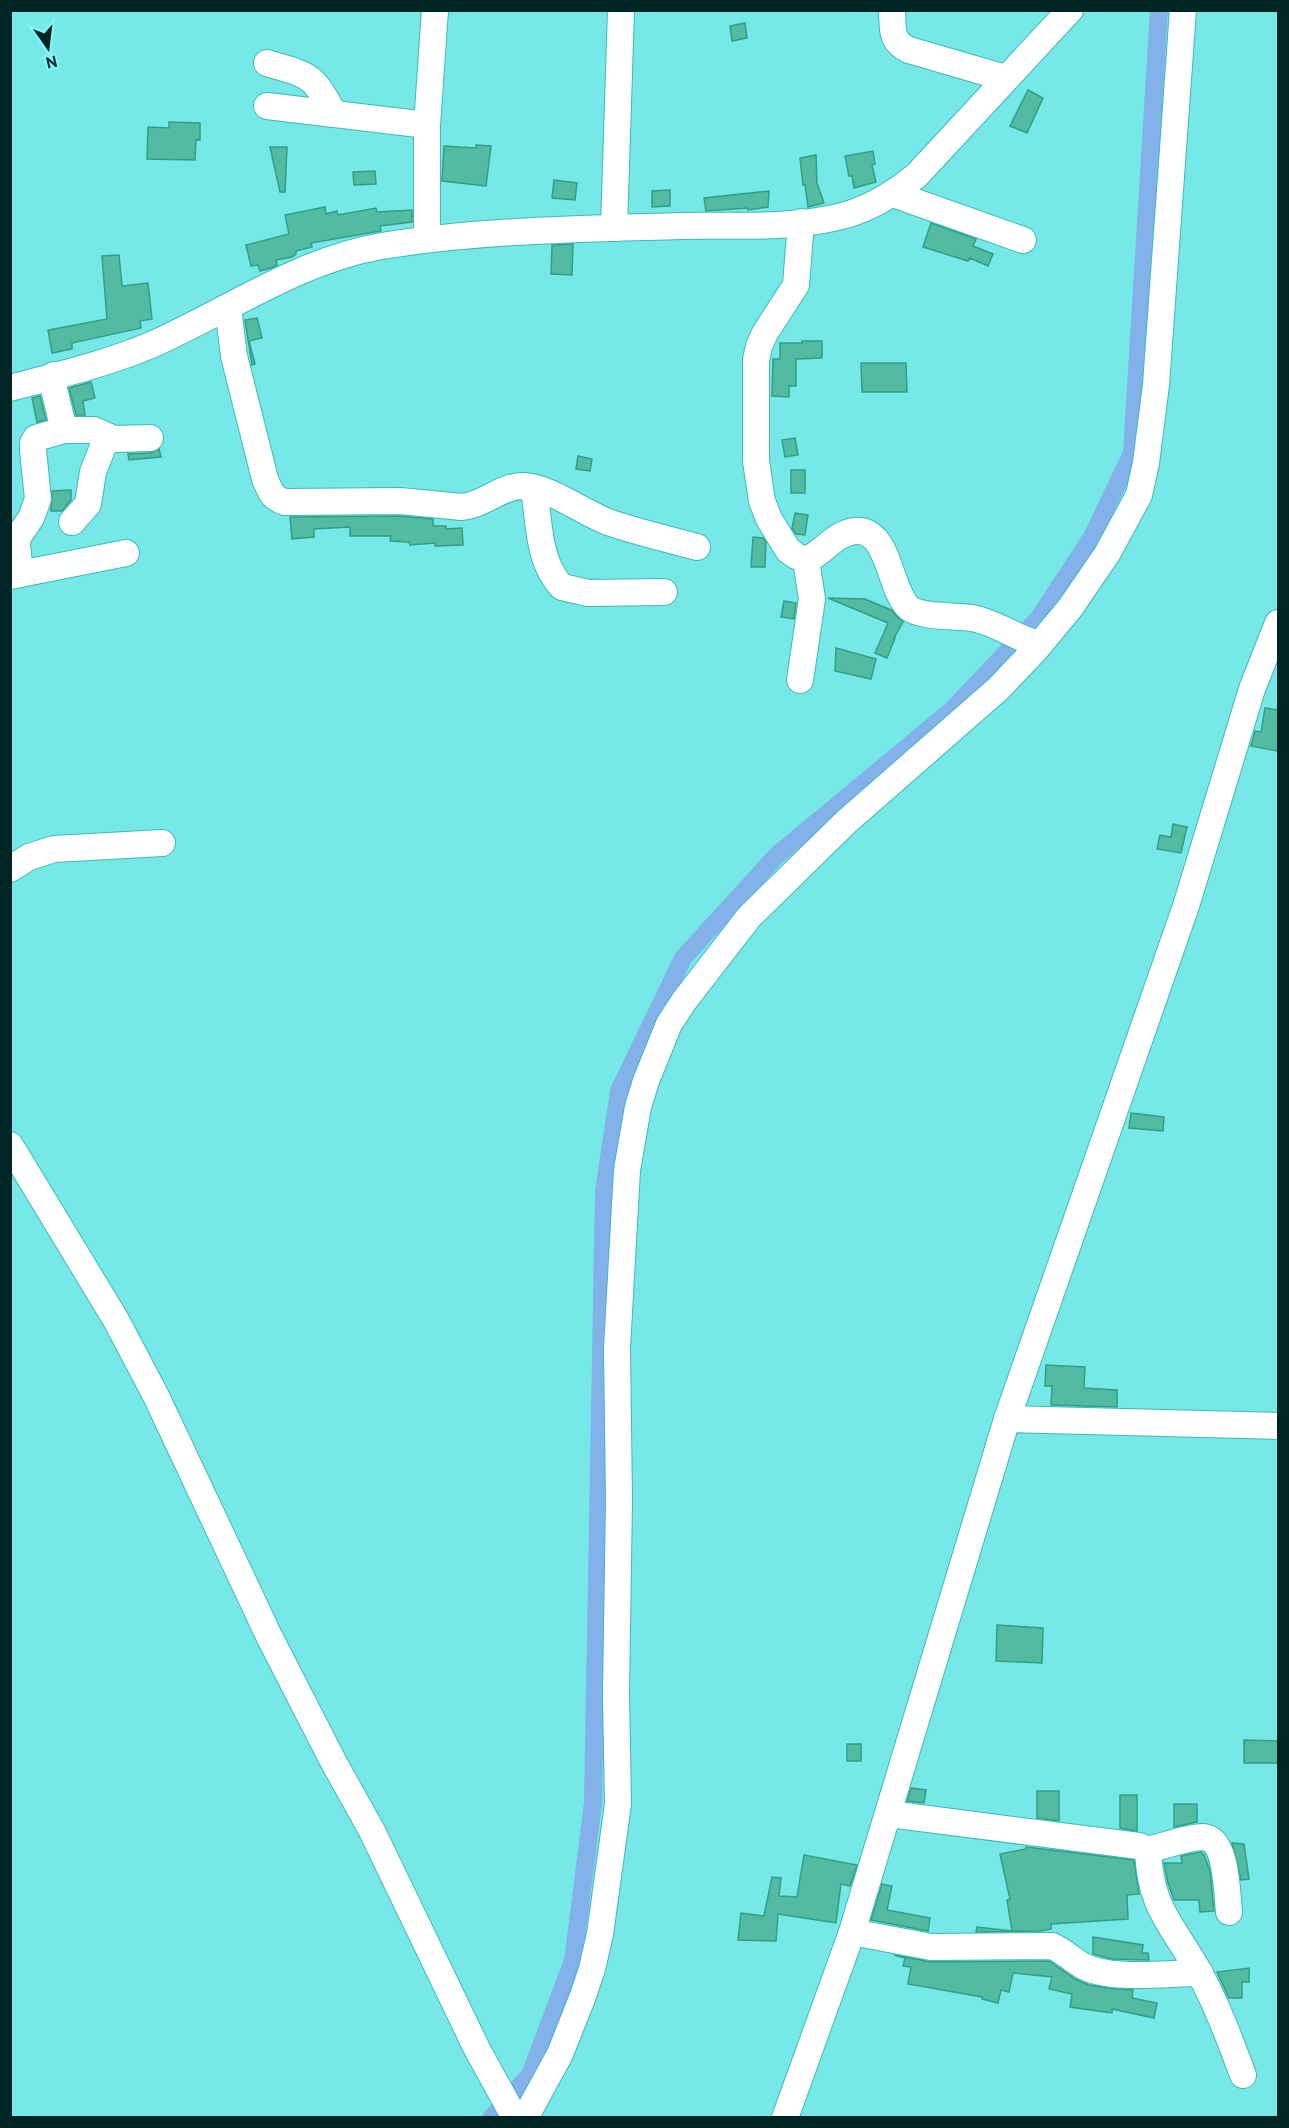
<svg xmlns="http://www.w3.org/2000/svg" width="1289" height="2128" font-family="Overpass,sans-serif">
<rect width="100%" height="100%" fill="#76e8e7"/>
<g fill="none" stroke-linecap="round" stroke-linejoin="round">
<path stroke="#83b1ea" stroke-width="18" d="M 491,2118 L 530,2075 L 573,1961 L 593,1803 L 604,1191 L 619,1091 L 683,958 L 777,855 L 952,710 L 1039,618 L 1092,537 L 1132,453 L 1159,10"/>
</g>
<g fill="#52bba1" stroke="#319f86" stroke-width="1.5">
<path d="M 745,23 L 747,38 L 732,41 L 730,26 Z"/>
<path d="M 1028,90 L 1043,98 L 1027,133 L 1010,126 Z"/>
<path d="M 169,122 L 200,123 L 200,140 L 196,140 L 195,160 L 147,159 L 148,127 L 169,128 Z"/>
<path d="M 476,145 L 491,146 L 486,186 L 442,181 L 444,146 L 476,148 Z"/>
<path d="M 270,147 L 287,147 L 285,192 L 280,192 Z"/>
<path d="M 873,151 L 875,164 L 872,165 L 876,182 L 854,188 L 852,176 L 849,176 L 845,156 Z"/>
<path d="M 816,155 L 817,183 L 824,203 L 808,207 L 805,185 L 803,185 L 800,158 Z"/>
<path d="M 375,171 L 376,184 L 354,185 L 353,172 Z"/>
<path d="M 554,180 L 577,183 L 575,200 L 552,198 Z"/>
<path d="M 670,190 L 670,206 L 652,207 L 652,191 Z"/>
<path d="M 769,191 L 768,207 L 748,210 L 748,208 L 706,211 L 704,198 Z"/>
<path d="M 325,207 L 326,214 L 337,211 L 338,215 L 376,208 L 377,212 L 412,210 L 412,222 L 380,226 L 381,231 L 311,243 L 312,247 L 296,251 L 296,254 L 292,257 L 276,260 L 277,265 L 271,268 L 260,271 L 258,265 L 251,266 L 246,245 L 289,234 L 285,215 Z"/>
<path d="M 931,223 L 976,239 L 973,246 L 993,254 L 988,266 L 970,258 L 968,261 L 923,247 Z"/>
<path d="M 573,244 L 572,275 L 551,274 L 552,245 Z"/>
<path d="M 119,255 L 122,286 L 148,283 L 152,319 L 140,321 L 141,328 L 72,343 L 72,349 L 52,353 L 48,330 L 107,319 L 102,256 Z"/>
<path d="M 257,318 L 262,338 L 249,341 L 255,364 L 252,365 L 245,320 Z"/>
<path d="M 802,341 L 822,341 L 822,358 L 796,359 L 796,386 L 789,386 L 789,397 L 772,396 L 773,359 L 780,359 L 780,343 L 802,343 Z"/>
<path d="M 861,363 L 906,363 L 907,392 L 862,392 Z"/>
<path d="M 91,382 L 95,398 L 83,401 L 85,415 L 76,415 L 69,388 Z"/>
<path d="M 40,396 L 46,420 L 37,422 L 32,398 Z"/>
<path d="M 795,438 L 798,455 L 785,457 L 782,440 Z"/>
<path d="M 159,449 L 161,457 L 129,460 L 128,454 L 150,453 Z"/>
<path d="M 578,456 L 592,459 L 590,471 L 576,469 Z"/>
<rect x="791" y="470" width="14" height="23"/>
<path d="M 71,490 L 71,500 L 62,511 L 51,511 L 52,491 Z"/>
<path d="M 795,513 L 808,515 L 805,535 L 796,534 L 792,528 Z"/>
<path d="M 399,516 L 433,519 L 433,526 L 446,526 L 446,529 L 462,528 L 463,545 L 435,546 L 435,543 L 410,545 L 409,542 L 390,541 L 391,536 L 350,536 L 350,527 L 314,529 L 314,537 L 292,539 L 290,517 Z"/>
<path d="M 753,537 L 763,538 L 766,542 L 765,567 L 751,567 Z"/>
<path d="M 828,598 L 865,599 L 891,610 L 903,622 L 894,638 L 895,638 L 887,658 L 875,653 L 888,623 Z"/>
<path d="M 784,601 L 796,603 L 794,619 L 781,617 Z"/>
<path d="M 836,648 L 876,659 L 871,679 L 835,671 Z"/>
<path d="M 1265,708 L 1278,710 L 1278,751 L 1251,746 L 1255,731 L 1261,732 Z"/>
<path d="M 1173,824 L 1187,827 L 1181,853 L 1157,849 L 1160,835 L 1171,837 Z"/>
<path d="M 1131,1113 L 1164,1117 L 1163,1131 L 1129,1128 Z"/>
<path d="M 1046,1365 L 1085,1367 L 1084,1388 L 1117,1390 L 1117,1407 L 1051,1405 L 1052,1386 L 1045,1386 Z"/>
<path d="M 997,1625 L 1043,1628 L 1042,1663 L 996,1661 Z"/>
<path d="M 1244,1740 L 1278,1741 L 1278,1763 L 1244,1763 Z"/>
<rect x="847" y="1744" width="14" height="17"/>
<path d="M 911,1788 L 926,1790 L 924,1803 L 907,1801 Z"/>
<path d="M 1037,1791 L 1059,1791 L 1059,1821 L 1037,1818 Z"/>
<path d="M 1120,1795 L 1137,1795 L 1137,1831 L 1120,1828 Z"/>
<path d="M 1174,1804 L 1197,1804 L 1197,1822 L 1174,1827 Z"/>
<path d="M 1232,1843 L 1244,1844 L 1249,1879 L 1241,1880 Z"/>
<path d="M 1026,1847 L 1134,1860 L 1139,1894 L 1127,1895 L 1128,1919 L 1051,1924 L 1051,1929 L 1040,1931 L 976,1932 L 977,1927 L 1012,1931 L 1007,1900 L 1010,1899 L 1000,1854 L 1026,1849 Z"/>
<path d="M 1201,1852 L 1204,1855 L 1210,1871 L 1214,1911 L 1200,1912 L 1199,1900 L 1174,1900 L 1168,1883 L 1164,1863 L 1182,1863 L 1181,1856 Z"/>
<path d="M 804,1855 L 857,1865 L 850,1886 L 841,1884 L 836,1923 L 778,1914 L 776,1941 L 738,1940 L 741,1913 L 764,1916 L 772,1877 L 781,1878 L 779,1896 L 797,1897 Z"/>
<path d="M 882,1884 L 892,1886 L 887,1910 L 930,1918 L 928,1931 L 871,1920 Z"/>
<path d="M 1093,1937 L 1143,1945 L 1142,1953 L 1148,1953 L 1149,1960 L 1111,1959 L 1093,1954 Z"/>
<path d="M 894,1955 L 931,1962 L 1049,1961 L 1075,1979 L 1089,1985 L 1107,1988 L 1133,1990 L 1132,1998 L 1157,2003 L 1154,2018 L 1112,2009 L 1112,2013 L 1070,2007 L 1072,1994 L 1049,1989 L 1052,1977 L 1013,1973 L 1009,1992 L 1001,1990 L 998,2003 L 982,1999 L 982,1997 L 908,1984 L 911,1967 L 903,1966 L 905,1958 Z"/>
<path d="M 1249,1968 L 1249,1982 L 1242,1982 L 1242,1998 L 1229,1998 L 1217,1972 Z"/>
</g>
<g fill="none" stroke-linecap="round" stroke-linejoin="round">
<defs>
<g id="minor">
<path d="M 892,10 C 893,29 890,41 909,50 L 1005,78"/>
<path d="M 267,63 C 310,76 312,73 334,114"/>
<path d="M 267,106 L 427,125"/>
<path d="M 893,194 L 1023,240"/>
<path d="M 801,222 L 796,285 L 765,333 L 759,346 L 756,360 L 756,461 L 762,501 L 769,519 L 788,550 L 796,556 L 806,560 C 821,554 830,540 844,534 C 890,515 887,589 909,608 C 920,617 956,616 972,618 C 996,622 1016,639 1040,644"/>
<path d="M 614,228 L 621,10"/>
<path d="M 427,239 L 427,125 L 435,10"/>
<path d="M 228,308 L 234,356 L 265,479 C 270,491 272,498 285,502 L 400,501 L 462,507 C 484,505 501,486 523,486 C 550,487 582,512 608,522 C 637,532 667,539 697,547"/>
<path d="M 54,375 L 54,389 L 64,430"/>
<path d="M 10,388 C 55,376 109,363 151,345 C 228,311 299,260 382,246 C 481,230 581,229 681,226 C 733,225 792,229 842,216 C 870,209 895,193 917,175 L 1070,10"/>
<path d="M 534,488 C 539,521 538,563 562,587 L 588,593 L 664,592"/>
<path d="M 72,522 L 88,504 L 93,472 L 107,436"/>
<path d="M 20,574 L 17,544 L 18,537 L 31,518 L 38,499 L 33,450 L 33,443 L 36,438 L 64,430 L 94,430 L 114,439 L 150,438"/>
<path d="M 10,576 L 126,553"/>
<path d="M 800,680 L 812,599 L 806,560"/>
<path d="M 10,869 L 29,857 L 54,849 L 162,843"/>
<path d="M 10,1145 L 116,1320 L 156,1396 L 269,1636 L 333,1761 L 372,1831 L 477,2049 L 515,2118"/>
<path d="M 1007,1419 L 1278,1426"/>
<path d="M 889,1814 L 1139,1846 L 1148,1850 C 1150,1909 1173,1925 1199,1972 C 1217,2005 1230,2040 1243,2075"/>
<path d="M 1148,1850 C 1164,1846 1188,1837 1203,1837 C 1227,1838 1227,1893 1229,1912"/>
<path d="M 852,1932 L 931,1947 L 1052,1946 C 1064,1951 1072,1960 1083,1966 C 1111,1981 1168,1973 1200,1973"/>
<path d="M 525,2118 L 560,2054 L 583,1996 L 592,1969 L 600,1934 L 618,1804 L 616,1694 L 619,1500 L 617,1348 L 627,1170 L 638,1107 L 646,1081 L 669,1024 L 684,1001 L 749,917 L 846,822 L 999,688 L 1036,649 L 1070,608 L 1107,554 L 1139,495 L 1146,463 L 1156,385 L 1183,10"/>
<path d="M 785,2118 L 852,1932 L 1007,1419 L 1186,906 L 1252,689 L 1278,623"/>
</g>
</defs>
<use href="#minor" stroke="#40b8b8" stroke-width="28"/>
<use href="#minor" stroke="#fff" stroke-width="26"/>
</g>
<rect width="1289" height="2128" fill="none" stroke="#002525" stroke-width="24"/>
<g transform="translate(48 48) rotate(166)" stroke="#83f6f5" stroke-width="4.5" paint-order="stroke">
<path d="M0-4.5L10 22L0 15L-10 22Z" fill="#002525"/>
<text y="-9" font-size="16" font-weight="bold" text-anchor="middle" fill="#002525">N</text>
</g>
</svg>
